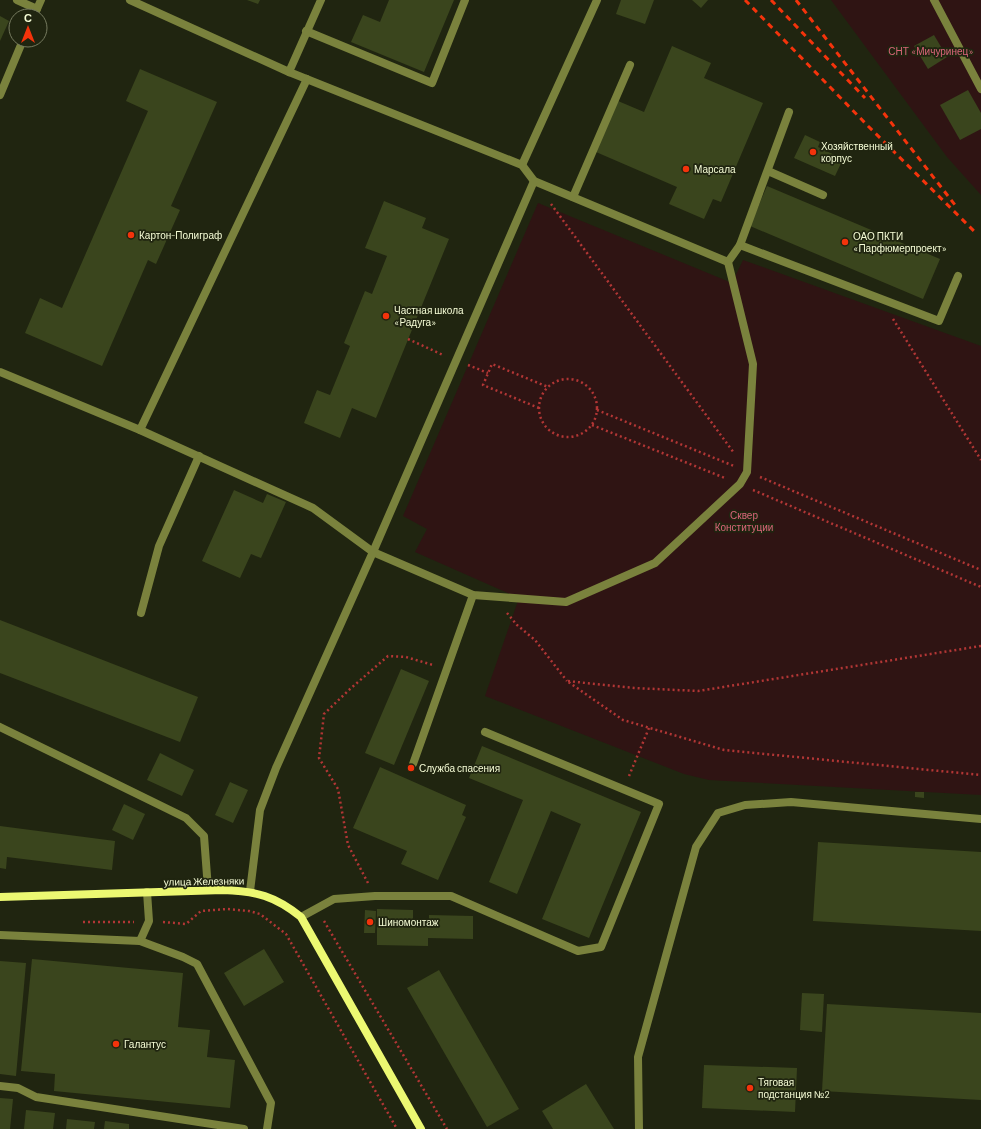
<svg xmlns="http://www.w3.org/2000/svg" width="981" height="1129" font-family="Barlow,sans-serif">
<rect width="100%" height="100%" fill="#202510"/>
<g fill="#2f1413">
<path d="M 831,0 L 981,0 L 981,195 L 947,157 Z"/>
<path d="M 538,203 L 732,283 L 743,260 L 981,346 L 981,795 L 709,780 L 684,774 L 485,696 L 519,598 L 415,552 L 427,529 L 403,516 Z"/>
</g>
<g fill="#3a451d">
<path d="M 247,0 L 260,0 L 258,4 Z"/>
<path d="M 389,0 L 454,0 L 424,72 L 351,42 L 363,15 L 380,22 Z"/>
<path d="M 621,0 L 654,0 L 645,24 L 616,14 Z"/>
<path d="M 692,0 L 708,0 L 701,8 Z"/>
<path d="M 0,16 L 9,21 L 0,41 Z"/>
<path d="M 934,35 L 947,57 L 928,69 L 914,46 Z"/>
<path d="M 672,46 L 711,63 L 704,78 L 763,103 L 721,202 L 713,199 L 704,219 L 669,204 L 677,187 L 596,152 L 618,101 L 644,112 Z"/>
<path d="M 140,69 L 217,102 L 171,206 L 180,210 L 156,264 L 148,260 L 102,366 L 25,333 L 40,298 L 62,308 L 148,111 L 126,101 Z"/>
<path d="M 968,90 L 981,113 L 981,129 L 960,140 L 940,105 Z"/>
<path d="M 805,135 L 820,142 L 818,147 L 843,159 L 835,176 L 794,158 Z"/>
<path d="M 767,186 L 940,259 L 923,299 L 750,226 Z"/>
<path d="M 384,201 L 426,218 L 422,228 L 449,239 L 376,418 L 352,408 L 340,438 L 304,423 L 317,390 L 330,395 L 350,346 L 344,343 L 365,291 L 372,294 L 387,256 L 365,248 Z"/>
<path d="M 234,490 L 263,503 L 267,494 L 286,502 L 261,558 L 251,554 L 240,578 L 202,561 Z"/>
<path d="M 0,620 L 198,697 L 180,742 L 0,673 Z"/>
<path d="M 401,669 L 429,681 L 394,765 L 365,753 Z"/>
<path d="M 482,746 L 641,812 L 589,938 L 542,919 L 581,824 L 551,811 L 517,894 L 489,882 L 523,800 L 469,778 Z"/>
<path d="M 160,753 L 194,770 L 182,796 L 147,780 Z"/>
<path d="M 380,767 L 466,805 L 462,815 L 466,817 L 438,880 L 401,864 L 407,851 L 353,828 Z"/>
<path d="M 230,782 L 248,790 L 233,823 L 215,815 Z"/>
<path d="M 915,792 L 924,792 L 924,798 L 915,797 Z"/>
<path d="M 124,804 L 145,814 L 133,840 L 112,830 Z"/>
<path d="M 0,826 L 115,841 L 112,870 L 7,857 L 6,869 L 0,868 Z"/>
<path d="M 818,842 L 981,852 L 981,931 L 813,921 Z"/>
<path d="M 377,909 L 413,910 L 413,919 L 429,920 L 429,915 L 473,916 L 473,939 L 428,938 L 428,946 L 377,945 Z"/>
<path d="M 365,910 L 376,911 L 375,933 L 364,933 Z"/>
<path d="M 264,949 L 284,982 L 244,1006 L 224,973 Z"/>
<path d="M 32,959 L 183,973 L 178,1027 L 210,1030 L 207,1057 L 235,1060 L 230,1108 L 54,1091 L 55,1074 L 21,1071 Z"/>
<path d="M 0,961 L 26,963 L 16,1076 L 0,1074 Z"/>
<path d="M 439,970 L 519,1109 L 487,1127 L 407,988 Z"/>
<path d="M 802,993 L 824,994 L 822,1032 L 800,1030 Z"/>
<path d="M 827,1004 L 981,1013 L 981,1100 L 822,1091 Z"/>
<path d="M 704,1065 L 797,1068 L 795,1112 L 702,1108 Z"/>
<path d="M 586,1084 L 614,1129 L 553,1129 L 542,1111 Z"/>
<path d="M 0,1098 L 13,1099 L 10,1129 L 0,1129 Z"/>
<path d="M 26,1110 L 55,1113 L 53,1129 L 24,1129 Z"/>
<path d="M 67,1119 L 95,1122 L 94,1129 L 66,1129 Z"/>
<path d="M 105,1121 L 129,1124 L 129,1129 L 104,1129 Z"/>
</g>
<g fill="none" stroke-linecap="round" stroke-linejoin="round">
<g stroke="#b23635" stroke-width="2.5" stroke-dasharray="2 3" stroke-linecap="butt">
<path d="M 551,204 L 734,453"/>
<path d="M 893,319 L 981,460"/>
<path d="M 408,339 L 443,355"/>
<path d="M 468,365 L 488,373"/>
<circle cx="568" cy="408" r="29"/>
<path d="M 539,408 L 483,385 L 492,364 L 548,387"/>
<path d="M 597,410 L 734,466"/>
<path d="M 592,425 L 725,478"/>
<path d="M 760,477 L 981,570"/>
<path d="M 753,490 L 981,587"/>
<path d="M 507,613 L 517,625 L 535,640 L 567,681"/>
<path d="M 981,646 L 698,691 L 634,688 L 567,681 L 623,720 L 724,750 L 981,775"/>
<path d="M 629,776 L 649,728"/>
<path d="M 368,883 L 348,845 L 338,789 L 319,758 L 324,714 L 350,689 L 388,656 L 406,657 L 433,665"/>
<path d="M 324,921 L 447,1129"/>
<path d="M 83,922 L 134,922"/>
<path d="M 163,922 L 186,924 L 201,911 L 227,909 L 249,911 L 260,914 L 286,934 L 397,1129"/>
</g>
<g stroke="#7a823d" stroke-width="8">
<path d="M 17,0 L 37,9 L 34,16"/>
<path d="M 130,0 L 289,72"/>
<path d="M 321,0 L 289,72 L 522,165 L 534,181 L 728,262"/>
<path d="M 934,0 L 981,89"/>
<path d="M 37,9 L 41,0"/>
<path d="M 306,31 L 432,83 L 465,0"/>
<path d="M 0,95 L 23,40"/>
<path d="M 522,165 L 597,0"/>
<path d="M 768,171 L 823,195"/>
<path d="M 573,197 L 630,65"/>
<path d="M 740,245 L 939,321 L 958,276"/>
<path d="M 0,372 L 140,430 L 307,79"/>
<path d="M 140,430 L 313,508 L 373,552 L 473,595 L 566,602 L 655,563 L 740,484 L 747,472 L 753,364 L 728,262 L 740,245 L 789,112"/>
<path d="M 141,613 L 159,546 L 199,456"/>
<path d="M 0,727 L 186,818 L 204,836 L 208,889"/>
<path d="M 413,764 L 473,595"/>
<path d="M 301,917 L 334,899 L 375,896 L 451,896 L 578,951 L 601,947 L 659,804 L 485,732"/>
<path d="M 0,935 L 140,941 L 149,921 L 147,892"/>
<path d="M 140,941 L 183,957 L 197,964 L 271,1103 L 267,1129"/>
<path d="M 0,1086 L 18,1088 L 36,1097 L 244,1129"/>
<path d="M 639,1129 L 638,1057 L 696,847 L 718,813 L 745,805 L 791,802 L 981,819"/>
</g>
<path stroke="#7a823d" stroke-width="8" d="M 250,891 L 260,810 L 276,768 L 373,552 L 534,181"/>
<path stroke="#ecf872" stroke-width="8" d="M 0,897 L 223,890 C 256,891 275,896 301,917 L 421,1129"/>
<g stroke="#f4330b" stroke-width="3" stroke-dasharray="6 5" stroke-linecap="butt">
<path d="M 745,0 L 869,127 L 976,233"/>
<path d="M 771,0 L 865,98"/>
<path d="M 796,0 L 955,205"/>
</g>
</g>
<g fill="#f4330b" stroke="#202510" stroke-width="1.5">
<circle cx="813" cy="152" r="4"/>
<circle cx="686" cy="169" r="4"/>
<circle cx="131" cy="235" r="4"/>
<circle cx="845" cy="242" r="4"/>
<circle cx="386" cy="316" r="4"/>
<circle cx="411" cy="768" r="4"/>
<circle cx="370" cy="922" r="4"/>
<circle cx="116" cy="1044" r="4"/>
<circle cx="750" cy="1088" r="4"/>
</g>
<g text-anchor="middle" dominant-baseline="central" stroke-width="3.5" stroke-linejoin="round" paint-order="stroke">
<g font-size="10" fill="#da657a" stroke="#202510">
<text x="931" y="51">СНТ «Мичуринец»</text>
<text x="744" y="515">Сквер<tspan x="744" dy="12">Конституции</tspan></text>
</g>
<g font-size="10" fill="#f6fdd6" stroke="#202510" text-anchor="start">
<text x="821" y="146">Хозяйственный<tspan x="821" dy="12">корпус</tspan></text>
<text x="694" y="169">Марсала</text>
<text x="139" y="235">Картон-Полиграф</text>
<text x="853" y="236">ОАО ПКТИ<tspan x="853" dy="12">«Парфюмерпроект»</tspan></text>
<text x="394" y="310">Частная школа<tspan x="394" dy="12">«Радуга»</tspan></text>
<text x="419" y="768">Служба спасения</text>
<text x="378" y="922">Шиномонтаж</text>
<text x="124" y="1044">Галантус</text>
<text x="758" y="1082">Тяговая<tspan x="758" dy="12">подстанция №2</tspan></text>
</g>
<g font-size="10" fill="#f6fdd6" stroke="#202510">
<text transform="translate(204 881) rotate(-1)">улица Железняки</text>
</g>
</g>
<g transform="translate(28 28)"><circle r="19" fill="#202510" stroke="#767b5f"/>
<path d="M0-3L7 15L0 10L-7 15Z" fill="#f4330b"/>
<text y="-6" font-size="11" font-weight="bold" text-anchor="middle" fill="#f6fdd6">С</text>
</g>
</svg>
